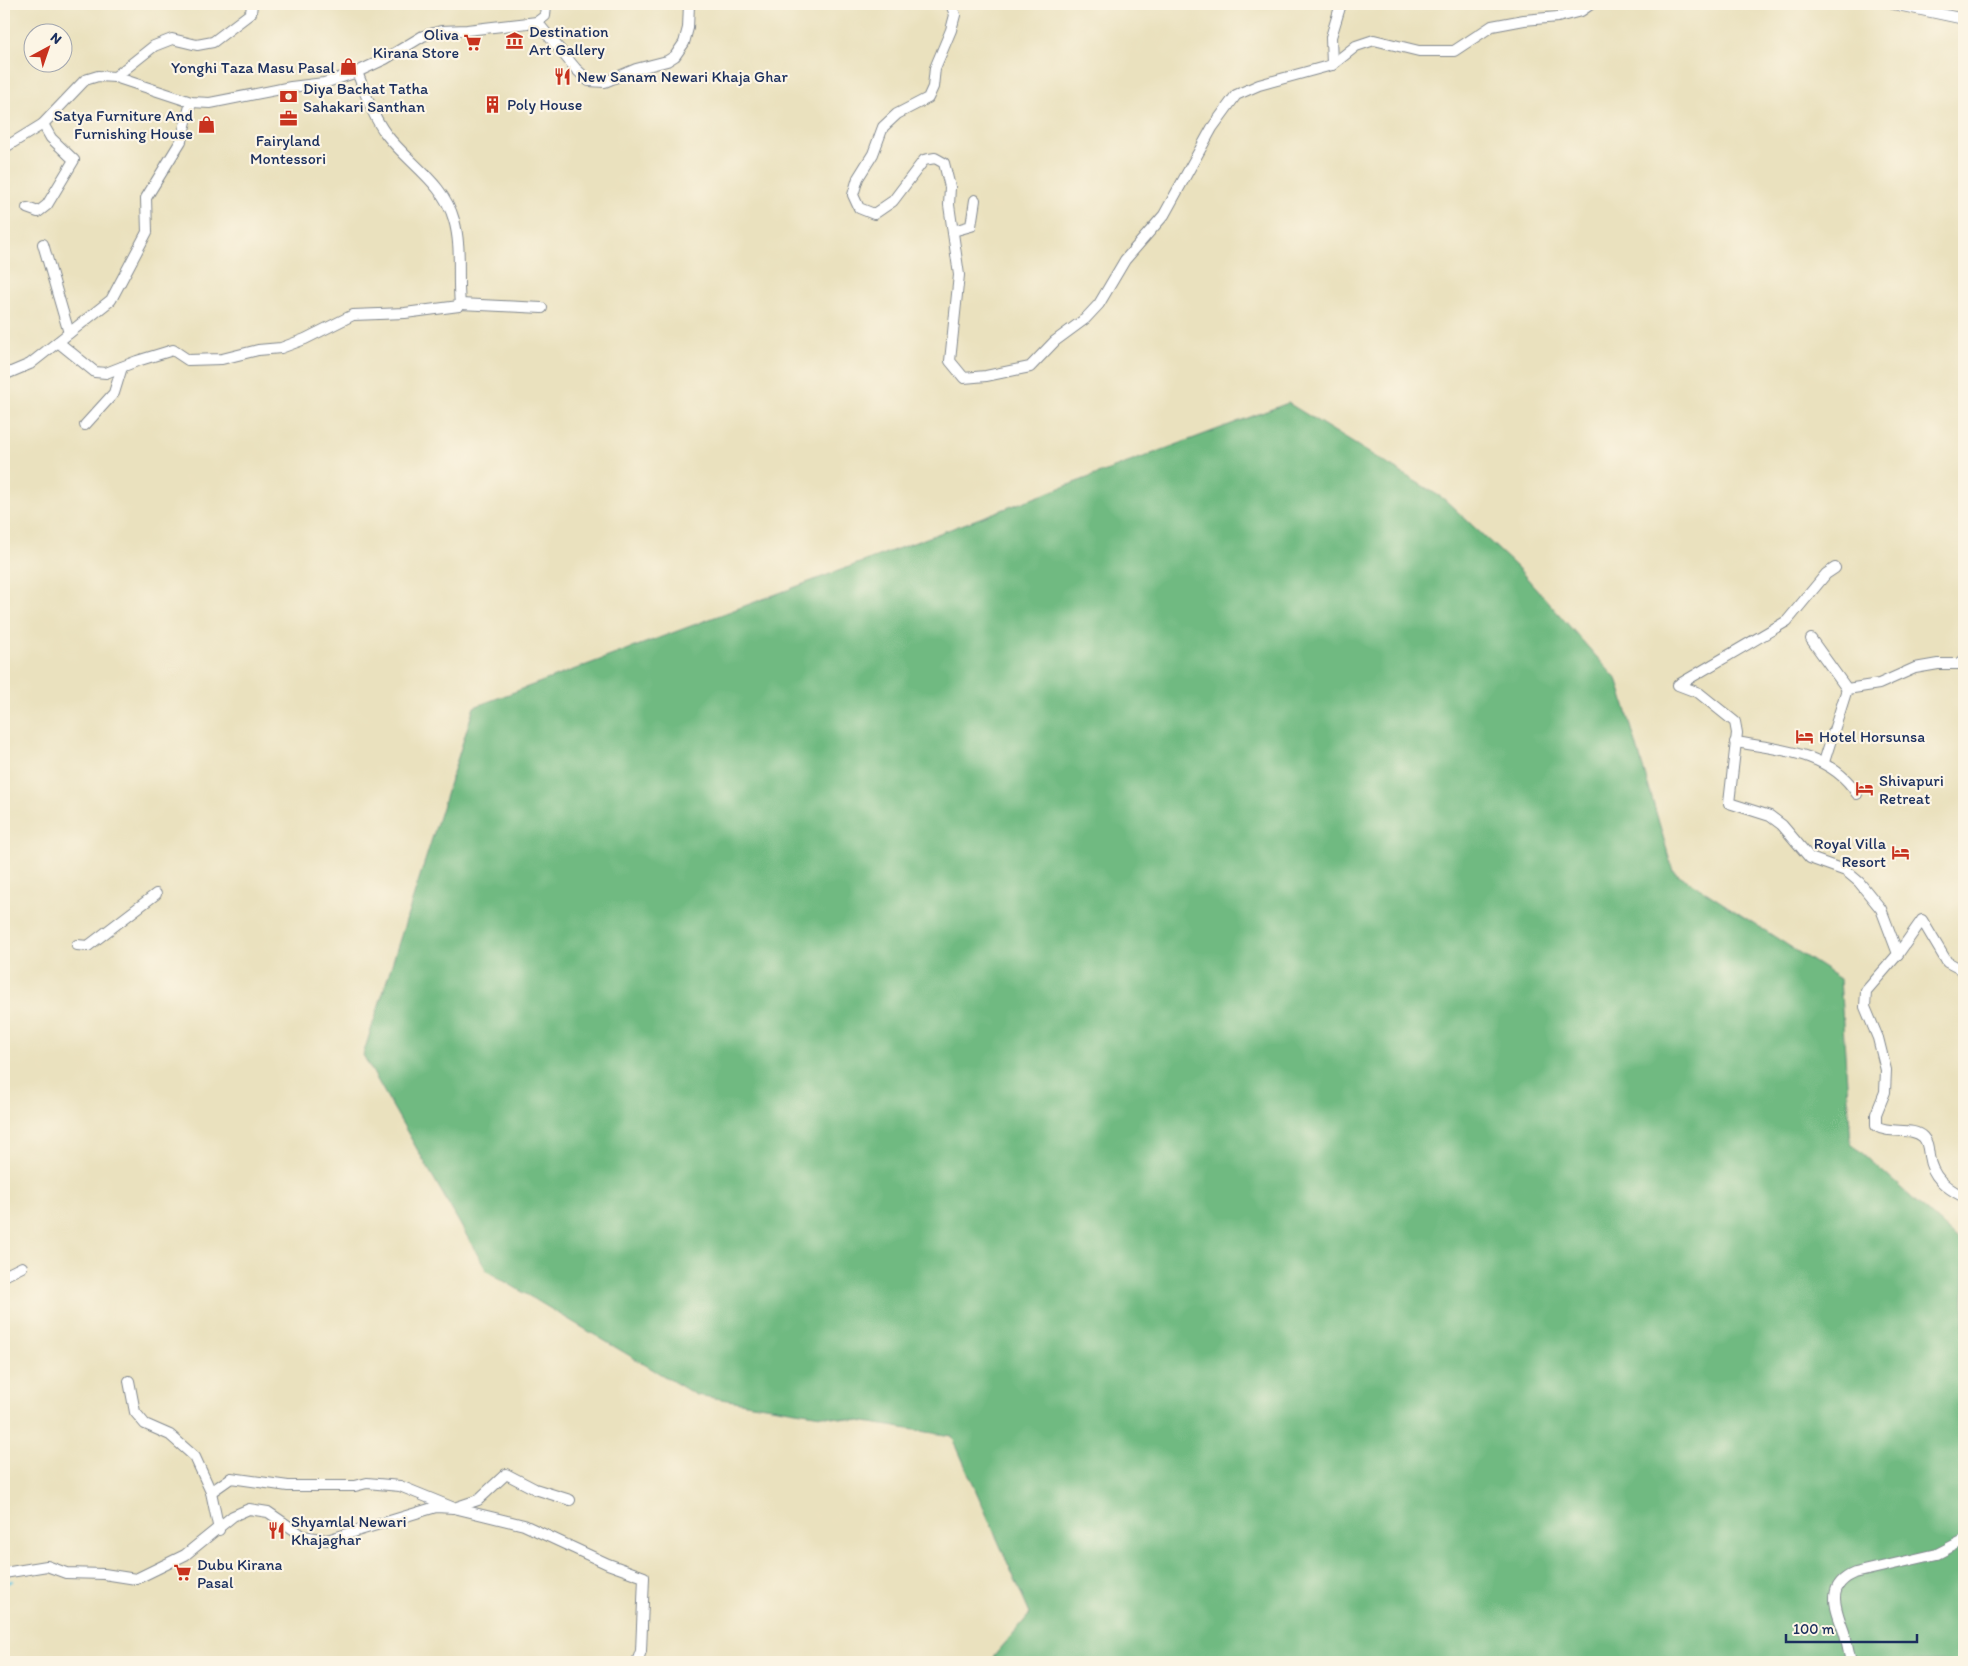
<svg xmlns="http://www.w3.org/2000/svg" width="1968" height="1666" font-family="Itim,sans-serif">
<rect width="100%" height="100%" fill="#fcf5e5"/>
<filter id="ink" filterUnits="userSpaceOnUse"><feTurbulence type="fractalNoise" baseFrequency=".02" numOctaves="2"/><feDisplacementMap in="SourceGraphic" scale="10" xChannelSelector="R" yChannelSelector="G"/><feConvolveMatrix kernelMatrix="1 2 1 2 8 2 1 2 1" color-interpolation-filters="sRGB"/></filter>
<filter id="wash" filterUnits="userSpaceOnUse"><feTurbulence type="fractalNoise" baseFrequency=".0096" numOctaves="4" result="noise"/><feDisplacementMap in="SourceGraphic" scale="20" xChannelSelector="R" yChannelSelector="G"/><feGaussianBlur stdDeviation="1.12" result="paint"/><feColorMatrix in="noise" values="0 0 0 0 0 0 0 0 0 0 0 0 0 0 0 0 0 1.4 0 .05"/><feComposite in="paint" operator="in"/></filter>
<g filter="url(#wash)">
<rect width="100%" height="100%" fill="#eae1be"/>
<path fill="#6fba81" stroke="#457470" d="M 1288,403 L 1444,499 L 1517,567 L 1618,681 L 1673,871 L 1840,979 L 1851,1143 L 1964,1245 L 1964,1662 L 989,1662 L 1030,1614 L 952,1436 L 696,1395 L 487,1271 L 363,1055 L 474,707 Z"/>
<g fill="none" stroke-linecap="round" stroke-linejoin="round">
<path stroke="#60c4de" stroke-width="2.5" d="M 4,1584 L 12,1581"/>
</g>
</g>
<g filter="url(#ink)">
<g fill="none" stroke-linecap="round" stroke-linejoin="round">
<defs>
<g id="minor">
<path d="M 951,4 L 955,15 L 951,30 L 935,68 L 933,87 L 928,98 L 897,114 L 883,127 L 873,154 L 858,178 L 853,195 L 859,208 L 874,214 L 893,201 L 924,160 L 935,158 L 944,163 L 950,187 L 949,205 L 959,275 L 950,361 L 964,378 L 986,376 L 1030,367 L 1055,341 L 1085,319 L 1099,304 L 1125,260 L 1164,215 L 1212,128 L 1236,95 L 1259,85 L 1332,65 L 1356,46 L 1374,40 L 1419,51 L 1454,51 L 1492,26 L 1524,20 L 1558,17 L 1581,11 L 1591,4"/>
<path d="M 1893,4 L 1964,19"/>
<path d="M 537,22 L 545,16 L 546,4"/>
<path d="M 1332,65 L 1331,37 L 1341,4"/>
<path d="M 115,77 L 154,46 L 172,39 L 197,45 L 213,42 L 251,13 L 252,4"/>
<path d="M 4,148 L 43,124 L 85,80 L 98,76 L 115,77 L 191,102 L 210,103 L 291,87 L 324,83 L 357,72 L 385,59 L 423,36 L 441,31 L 467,30 L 537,22 L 576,69 L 589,81 L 605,82 L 636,69 L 667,61 L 675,56 L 684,43 L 688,28 L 689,4"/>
<path d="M 27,208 L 38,212 L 47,205 L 74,160 L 51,138 L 43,124"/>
<path d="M 953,231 L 971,226 L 975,200"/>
<path d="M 43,244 L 69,333"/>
<path d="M 460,304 L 542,308"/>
<path d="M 58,342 L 95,372 L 106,373 L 137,361 L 173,350 L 188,360 L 222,359 L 258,350 L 281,348 L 305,339 L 353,315 L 405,313 L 459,306 L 460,304 C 457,276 462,248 454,220 C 444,183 409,164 386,134 C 373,117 365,92 357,72"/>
<path d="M 4,375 L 30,364 L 111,300 L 147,232 L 146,198 L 181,141 L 191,102"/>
<path d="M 85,425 L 114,393 L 122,367"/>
<path d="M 1835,568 L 1826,574 L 1787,621 L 1678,685 L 1699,693 L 1735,722 L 1737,733 L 1729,803 L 1770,816 L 1782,825 L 1810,858 L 1846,871 L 1859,882 L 1881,909 L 1898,954"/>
<path d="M 1811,639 L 1847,689"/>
<path d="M 1735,742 C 1779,749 1832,753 1857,794"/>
<path d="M 1824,762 L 1847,689 L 1879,684 L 1915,668 L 1938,664 L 1959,664 L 1964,660"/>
<path d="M 77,945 L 88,946 L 156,894"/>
<path d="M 1964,971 L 1947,962 L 1922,920 L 1898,954 L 1866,991 L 1865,1007 L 1878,1038 L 1886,1070 L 1885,1092 L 1876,1114 L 1876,1126 C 1890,1135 1912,1126 1923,1137 C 1928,1142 1928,1149 1929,1156 C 1932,1177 1946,1188 1964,1197"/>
<path d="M 4,1276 L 22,1267"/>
<path d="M 129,1381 L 135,1412 L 145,1424 L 170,1435 L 195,1457 L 211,1492 L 231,1478 L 288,1486 L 355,1486 L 367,1483 L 400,1486 L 454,1508 L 478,1500 L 506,1474 L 535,1489 L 570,1500"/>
<path d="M 211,1492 L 219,1530"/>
<path d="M 4,1573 L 47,1566 L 66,1573 L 104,1574 L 136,1579 L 185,1555 L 233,1516 L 249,1509 L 268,1512 L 303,1536 L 327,1540 L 436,1507 L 454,1508 L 524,1525 L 608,1564 L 644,1577 L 641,1651 L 637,1662"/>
<path d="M 1851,1662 C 1849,1653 1847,1644 1845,1635 C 1837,1611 1823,1586 1855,1573 L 1937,1554 L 1964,1540"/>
</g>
</defs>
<use href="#minor" stroke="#82888e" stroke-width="12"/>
<use href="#minor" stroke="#fff" stroke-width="10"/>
</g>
</g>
<defs>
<symbol id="museum-bare" viewBox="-9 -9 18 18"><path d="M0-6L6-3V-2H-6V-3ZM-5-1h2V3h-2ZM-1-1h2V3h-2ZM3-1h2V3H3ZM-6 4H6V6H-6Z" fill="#c8321e" stroke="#fcf5e5" stroke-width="2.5" paint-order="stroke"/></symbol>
<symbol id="supermarket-bare" viewBox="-9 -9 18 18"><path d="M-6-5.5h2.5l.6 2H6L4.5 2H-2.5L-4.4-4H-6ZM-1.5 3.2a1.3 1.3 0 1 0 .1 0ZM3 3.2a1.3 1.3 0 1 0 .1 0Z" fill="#c8321e" stroke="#fcf5e5" stroke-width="2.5" paint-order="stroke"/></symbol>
<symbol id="shop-bare" viewBox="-9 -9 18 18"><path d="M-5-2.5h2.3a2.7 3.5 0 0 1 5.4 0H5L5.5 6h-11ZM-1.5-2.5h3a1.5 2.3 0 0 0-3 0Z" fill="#c8321e" stroke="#fcf5e5" stroke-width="2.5" paint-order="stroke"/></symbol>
<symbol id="restaurant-bare" viewBox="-9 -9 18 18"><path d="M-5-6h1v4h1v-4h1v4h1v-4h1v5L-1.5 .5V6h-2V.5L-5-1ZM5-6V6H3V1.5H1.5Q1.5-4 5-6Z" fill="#c8321e" stroke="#fcf5e5" stroke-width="2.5" paint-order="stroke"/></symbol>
<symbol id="bank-bare" viewBox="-9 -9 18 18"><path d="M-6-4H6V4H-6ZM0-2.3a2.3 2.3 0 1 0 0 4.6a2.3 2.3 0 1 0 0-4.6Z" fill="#c8321e" stroke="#fcf5e5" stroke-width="2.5" paint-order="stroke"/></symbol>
<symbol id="building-bare" viewBox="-9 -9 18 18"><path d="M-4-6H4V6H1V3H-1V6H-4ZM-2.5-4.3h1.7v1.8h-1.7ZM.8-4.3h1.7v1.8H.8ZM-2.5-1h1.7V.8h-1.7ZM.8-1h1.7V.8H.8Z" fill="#c8321e" stroke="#fcf5e5" stroke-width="2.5" paint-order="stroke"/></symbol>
<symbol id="office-bare" viewBox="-9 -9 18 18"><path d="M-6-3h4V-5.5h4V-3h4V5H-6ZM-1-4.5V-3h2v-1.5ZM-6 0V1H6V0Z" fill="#c8321e" stroke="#fcf5e5" stroke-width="2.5" paint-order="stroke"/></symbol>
<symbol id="hotel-bare" viewBox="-9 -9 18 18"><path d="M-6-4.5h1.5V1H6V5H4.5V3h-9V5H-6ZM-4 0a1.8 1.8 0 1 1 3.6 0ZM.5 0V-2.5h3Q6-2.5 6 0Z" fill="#c8321e" stroke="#fcf5e5" stroke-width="2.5" paint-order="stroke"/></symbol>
</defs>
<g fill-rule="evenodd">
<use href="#museum-bare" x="502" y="28" width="25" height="25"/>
<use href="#supermarket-bare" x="460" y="30" width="25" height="25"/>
<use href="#shop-bare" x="336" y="54" width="25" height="25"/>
<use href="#restaurant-bare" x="550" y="64" width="25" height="25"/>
<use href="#bank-bare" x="276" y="84" width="25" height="25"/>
<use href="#building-bare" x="480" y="92" width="25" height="25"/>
<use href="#office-bare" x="276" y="106" width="25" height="25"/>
<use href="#shop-bare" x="194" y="112" width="25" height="25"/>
<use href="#hotel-bare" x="1792" y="724" width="25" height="25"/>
<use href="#hotel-bare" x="1852" y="776" width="25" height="25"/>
<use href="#hotel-bare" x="1888" y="840" width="25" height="25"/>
<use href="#restaurant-bare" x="264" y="1518" width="25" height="25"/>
<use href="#supermarket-bare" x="170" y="1560" width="25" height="25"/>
</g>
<g text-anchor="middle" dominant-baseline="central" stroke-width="4.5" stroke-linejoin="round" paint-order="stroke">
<g font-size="16" fill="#1b2f5e" stroke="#fcf5e5" text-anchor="start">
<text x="529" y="31">Destination<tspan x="529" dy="18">Art Gallery</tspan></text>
<text x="459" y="34" text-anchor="end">Oliva<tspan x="459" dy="18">Kirana Store</tspan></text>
<text x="335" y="67" text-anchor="end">Yonghi Taza Masu Pasal</text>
<text x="577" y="76">New Sanam Newari Khaja Ghar</text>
<text x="303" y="88">Diya Bachat Tatha<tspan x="303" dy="18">Sahakari Santhan</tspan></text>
<text x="507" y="104">Poly House</text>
<text x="193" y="115" text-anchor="end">Satya Furniture And<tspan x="193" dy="18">Furnishing House</tspan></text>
<text x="288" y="140" text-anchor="middle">Fairyland<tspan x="288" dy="18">Montessori</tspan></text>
<text x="1819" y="736">Hotel Horsunsa</text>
<text x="1879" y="780">Shivapuri<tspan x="1879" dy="18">Retreat</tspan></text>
<text x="1886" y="843" text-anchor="end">Royal Villa<tspan x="1886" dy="18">Resort</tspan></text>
<text x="291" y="1521">Shyamlal Newari<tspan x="291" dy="18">Khajaghar</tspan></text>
<text x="197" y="1564">Dubu Kirana<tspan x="197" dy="18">Pasal</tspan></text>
</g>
</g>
<rect width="1968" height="1666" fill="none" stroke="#fcf5e5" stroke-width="20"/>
<g transform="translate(48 48) rotate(40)"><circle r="24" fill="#fcf5e5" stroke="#a2a6af"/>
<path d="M0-4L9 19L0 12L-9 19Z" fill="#c8321e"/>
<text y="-8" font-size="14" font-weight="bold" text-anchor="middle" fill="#1b2f5e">N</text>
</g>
<path d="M1786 1634v8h131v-8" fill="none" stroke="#1b2f5e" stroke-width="2.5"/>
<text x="1793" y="1634" font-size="15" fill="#1b2f5e" stroke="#fcf5e5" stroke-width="4" paint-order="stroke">100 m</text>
</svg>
